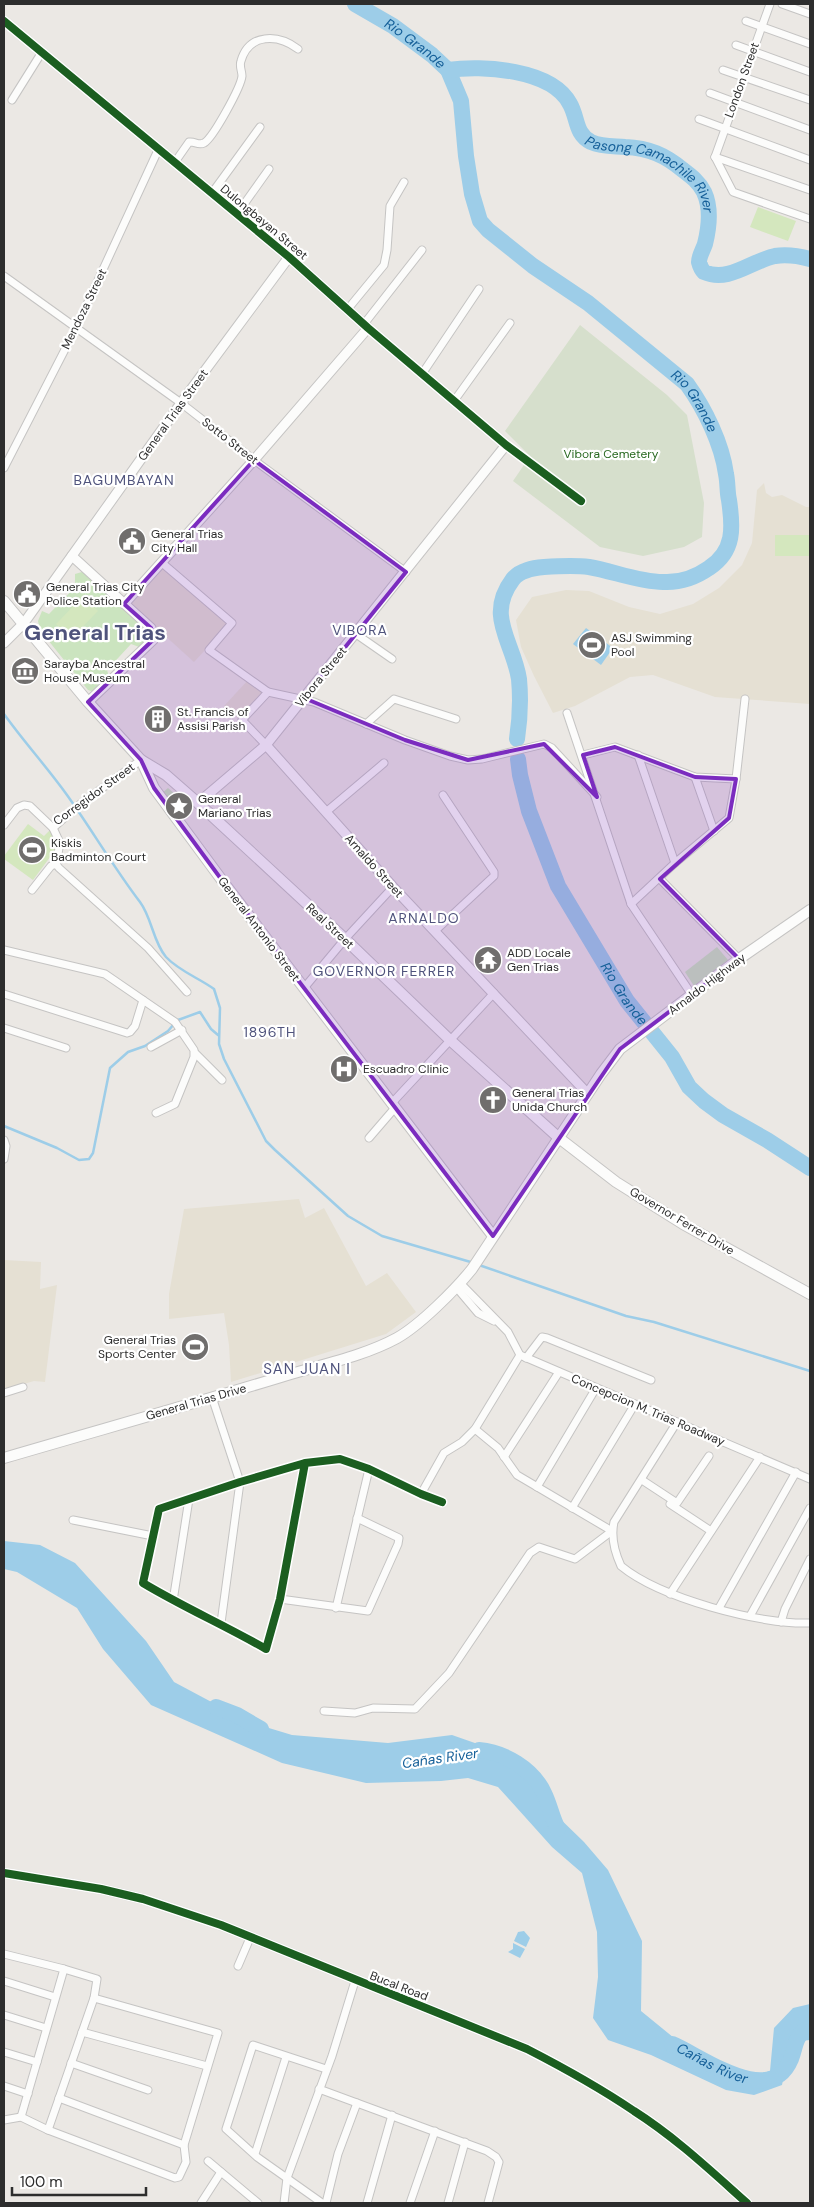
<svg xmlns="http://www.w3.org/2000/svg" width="814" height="2207" font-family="'DM Sans',sans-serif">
<rect width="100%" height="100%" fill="#ebe8e4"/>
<g fill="#e5e0d3">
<path d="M 764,483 L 766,493 L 772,497 L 782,495 L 806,507 L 810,507 L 810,704 L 715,697 L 653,675 L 630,677 L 575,706 L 553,713 L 534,676 L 521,647 L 516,620 L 532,597 L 566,590 L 589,591 L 629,607 L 660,614 L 693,604 L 719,588 L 742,565 L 752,543 L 757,490 Z"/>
<path d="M 165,565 L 230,623 L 194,662 L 130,604 Z"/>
<path d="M 248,680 L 265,692 L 240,720 L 224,706 Z"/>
<path d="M 299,1199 L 305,1218 L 324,1208 L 366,1286 L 387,1273 L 416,1312 L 386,1334 L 231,1382 L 229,1345 L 224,1313 L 169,1319 L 169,1294 L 184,1209 Z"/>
<path d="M 4,1260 L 41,1262 L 40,1289 L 57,1285 L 45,1382 L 34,1381 L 4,1390 Z"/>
</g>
<g fill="#cbe4bf">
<path d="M 82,572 L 89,573 L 149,629 L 150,634 L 142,648 L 131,644 L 107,670 L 110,680 L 94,692 L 88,690 L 40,630 L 38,621 L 42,611 L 49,614 L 75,587 L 75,574 Z"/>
<path d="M 168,788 L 186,804 L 177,813 L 162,793 Z"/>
<path d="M 717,947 L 728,960 L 694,986 L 685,972 Z"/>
</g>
<path fill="#d6dfcc" d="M 580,325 L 667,395 L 687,415 L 704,503 L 702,537 L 684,547 L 643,556 L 600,547 L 513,481 L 530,456 L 505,431 Z"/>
<g fill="#d4e7be">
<path d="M 758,207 L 796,221 L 788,241 L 750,227 Z"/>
<rect x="775" y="535" width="35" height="21"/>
<path d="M 83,596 L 98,611 L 71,639 L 56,624 Z"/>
<path d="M 28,824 L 44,836 L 50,830 L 58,836 L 54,841 L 59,845 L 33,880 L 4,859 L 4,856 Z"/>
</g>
<g fill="#9dcde8">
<path d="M 586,628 L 613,648 L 601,665 L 573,644 Z"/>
<path d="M 4,1541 L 40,1545 L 75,1563 L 146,1641 L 174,1682 L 249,1722 L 292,1735 L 388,1743 L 452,1735 L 492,1749 L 516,1765 L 536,1784 L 550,1809 L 584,1842 L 608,1870 L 642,1941 L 641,2011 L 717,2073 L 756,2075 L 770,2071 L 774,2028 L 793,2008 L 810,2004 L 810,2040 L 801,2041 L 787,2058 L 782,2085 L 754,2095 L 726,2090 L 651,2055 L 608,2040 L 593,2018 L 598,1977 L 597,1932 L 582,1873 L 552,1847 L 498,1787 L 468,1778 L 441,1781 L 366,1783 L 282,1763 L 151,1705 L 103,1649 L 77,1608 L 17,1572 L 4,1569 Z"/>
<path d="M 524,1931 L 530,1938 L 526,1947 L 514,1941 L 518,1932 Z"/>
<path d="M 513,1943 L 525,1949 L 520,1958 L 508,1952 L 513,1949 Z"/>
</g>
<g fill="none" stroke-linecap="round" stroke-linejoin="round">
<g stroke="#9dcde8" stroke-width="2.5">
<path d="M 4,714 C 24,742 47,767 67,795 C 92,830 114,868 140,902 C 152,918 153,942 166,957 C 179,971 199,978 214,989 L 220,1008 L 219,1044 L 224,1059 L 266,1141 L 275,1150 L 348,1216 L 382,1236 L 474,1263"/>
<path d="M 178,1020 L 200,1012 L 211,1029 L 218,1035"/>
<path d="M 4,1126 L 57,1148 L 79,1160 L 89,1159 L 93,1153 L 110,1068 L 128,1052 L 145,1046 L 168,1031 L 174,1024"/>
<path d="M 479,1265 L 626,1316 L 654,1322 L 810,1371"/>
</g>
<g stroke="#9dcde8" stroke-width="16">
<path id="s1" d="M 355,4 L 393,26 L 432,55 L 448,70 L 461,101 L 466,156 L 472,194 L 480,221 L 488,230 L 533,266 L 588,303 L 687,384 C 705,409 722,444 726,474 C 728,483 727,492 729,500 C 733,527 735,551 709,568 C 696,577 680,583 663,582 C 639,582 613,571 589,567 C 574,565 559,566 544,567 C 533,568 520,570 513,579 C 485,616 513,641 519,679 C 521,700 520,719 517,739"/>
<path id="s2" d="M 448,70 C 482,65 552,69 570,104 C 578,118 575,134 591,142 C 602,147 614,146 625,147 C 649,148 665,155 683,170 C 691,176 699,182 704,192 C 711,207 709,228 705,244 C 703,250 699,256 699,262 C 700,266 701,269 704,272 C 729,283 751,261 775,256 C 787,254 799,256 810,259"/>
<path id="s3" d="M 518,759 L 520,775 L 529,811 L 558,886 L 627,1001 L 672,1057 L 689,1087 L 704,1101 L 723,1115 L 767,1140 L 810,1168"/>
<path d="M 216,1707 L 237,1715 L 261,1729"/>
<path d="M 479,1750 C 504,1752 533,1769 544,1793 C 550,1805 552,1818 558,1829"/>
<path id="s4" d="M 672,2044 C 703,2057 770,2109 791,2059 C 796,2046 795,2033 810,2028"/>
</g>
<defs>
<g id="minor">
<path d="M 782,4 L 810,14"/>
<path d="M 746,21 L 810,44"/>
<path d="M 736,45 L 810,72"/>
<path d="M 723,70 L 810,100"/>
<path d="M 710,93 L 810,130"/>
<path d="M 12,100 L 42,52"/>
<path d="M 699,119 L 810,160"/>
<path d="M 715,157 L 770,4"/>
<path d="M 715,157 L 733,192 L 810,219"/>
<path d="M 715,157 L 810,190"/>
<path d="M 175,162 L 189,142 C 195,141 198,146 204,143 C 213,138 241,87 242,76 C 242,71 239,66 241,61 C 249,33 278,34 298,49"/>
<path d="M 212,193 L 260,127"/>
<path d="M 237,214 L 269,169"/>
<path d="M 4,276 L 181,403 L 254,460 L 406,572"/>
<path d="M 347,310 L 384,265 L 387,250 L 390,206 L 404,182"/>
<path d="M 364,324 L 422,250"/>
<path d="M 422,374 L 479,289"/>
<path d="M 454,401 L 510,323"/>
<path d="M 506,445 L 581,501"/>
<path d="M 4,468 L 76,328 L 159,148"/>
<path d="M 161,562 L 232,623 L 209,650 L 268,692 L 314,702 L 405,740 L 450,756 L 468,760 L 482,759 L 544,744 L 552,748 L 597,797"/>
<path d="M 356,634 L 392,659"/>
<path d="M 567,713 L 631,904 L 692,995"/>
<path d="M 366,724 L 394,699 L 456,719"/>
<path d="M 266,745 L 242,720 L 268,692"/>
<path d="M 583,755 L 615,747 L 695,777 L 736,779"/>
<path d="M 638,755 L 675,863"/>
<path d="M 695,777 L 714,831"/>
<path d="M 326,812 L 384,763"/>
<path d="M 4,825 L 17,808 L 24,805 L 30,806 L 53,828 L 79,805 L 141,760"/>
<path d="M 53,828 L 60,843 L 56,864 L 59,868 L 148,948 L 187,992"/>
<path d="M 660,879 L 739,959"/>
<path d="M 32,890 L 51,866 L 56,864"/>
<path d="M 631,904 L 675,863 L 729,818 L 736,779 L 745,699"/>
<path d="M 435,931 L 494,876 L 494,872 L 443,795"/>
<path d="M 4,950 L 105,974 L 175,1022 L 194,1050 L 194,1057 L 175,1104 L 156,1113"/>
<path d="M 304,988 L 345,939 L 393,887"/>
<path d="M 4,994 L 127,1033 L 130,1032 L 135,1026 L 143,1000"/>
<path d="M 4,1028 L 66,1048"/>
<path d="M 151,1047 L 182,1030"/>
<path d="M 195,1053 L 222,1080"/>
<path d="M 391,1104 L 494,993"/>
<path d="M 369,1138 L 394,1109"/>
<path d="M 4,1140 L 6,1146 L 4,1159"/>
<path d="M 460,1283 L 508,1332 L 520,1355 L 810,1479"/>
<path d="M 456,1287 L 478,1313 L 494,1321"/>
<path d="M 526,1358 L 542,1337 L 547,1338 L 651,1380"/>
<path d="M 4,1393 L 23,1387"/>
<path d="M 212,1397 L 240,1482 L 221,1623"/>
<path d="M 677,1422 L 614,1522 C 611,1536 615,1553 621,1566 C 660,1598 760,1625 810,1623"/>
<path d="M 475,1429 L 498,1448 L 517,1475 L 612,1531"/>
<path d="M 504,1457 L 559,1372"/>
<path d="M 305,1463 L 280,1599 L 266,1649 C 226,1626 183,1607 143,1583 L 159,1509 L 240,1482 L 305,1463 L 340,1459 L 369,1469 L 421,1494 L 442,1502"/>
<path d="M 642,1480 L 677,1503 L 709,1456"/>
<path d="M 537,1487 L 596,1388"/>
<path d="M 421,1494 L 444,1453 L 462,1442 L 475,1429 L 520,1355"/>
<path d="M 670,1504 L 711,1531"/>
<path d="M 572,1508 L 635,1404"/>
<path d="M 73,1520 L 153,1536"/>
<path d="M 670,1594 L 760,1457"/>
<path d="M 280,1599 L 368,1611 L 398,1544 L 399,1538 L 357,1518"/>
<path d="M 173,1601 L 189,1499"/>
<path d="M 336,1608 L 369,1469"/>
<path d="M 719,1608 L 796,1472"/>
<path d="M 750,1616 L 810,1508"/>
<path d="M 781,1622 L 785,1609 L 810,1559"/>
<path d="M 324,1711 L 355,1713 L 373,1708 L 415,1709 L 449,1673 L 530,1553 L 539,1547 L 575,1559 L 612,1531"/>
<path d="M 4,1954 L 64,1969 L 97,1979 L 94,1998 L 48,2130"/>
<path d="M 238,1966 L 250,1938"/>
<path d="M 4,1981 L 55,1997"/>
<path d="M 4,2015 L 46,2028"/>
<path d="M 82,2032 L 207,2066"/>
<path d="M 4,2052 L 37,2062"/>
<path d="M 71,2063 L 148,2090"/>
<path d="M 4,2086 L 28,2094"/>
<path d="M 319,2089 L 487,2151 L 496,2157 L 499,2162 L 488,2203"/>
<path d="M 59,2098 L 184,2145 L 218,2033 L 94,1998"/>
<path d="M 21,2117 L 64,1969"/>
<path d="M 4,2120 L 21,2117 L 48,2130 L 175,2178 L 179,2177 L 186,2162 L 184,2145"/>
<path d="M 255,2154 L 286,2057"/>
<path d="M 208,2161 L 258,2203"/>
<path d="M 201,2203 L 221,2172"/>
<path d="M 284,2203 L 287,2178 L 332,2056 L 355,1981"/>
<path d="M 322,2203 L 257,2157 L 226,2129 L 253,2045 L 326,2069"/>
<path d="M 326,2203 L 338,2154 L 357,2103"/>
<path d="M 367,2203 L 392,2115"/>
<path d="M 410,2203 L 435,2131"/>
<path d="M 448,2203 L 465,2142"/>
</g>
<g id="tertiary">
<path d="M 4,21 L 289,257 L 368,328 L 506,445 L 266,745 L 198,803"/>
<path d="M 72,556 L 151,628 L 154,639 L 88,702"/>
<path d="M 124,604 L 254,460 L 368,328"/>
<path d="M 4,643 L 24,623 L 181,403 L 289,257"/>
<path d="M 266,745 L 393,887 L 588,1094"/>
<path d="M 4,1873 L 101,1889 L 143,1899 L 221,1925 L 527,2049 C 564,2068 600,2088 634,2111 C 675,2137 711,2171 747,2203"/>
</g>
<g id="secondary">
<path d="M 4,601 L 88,702 L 141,760 L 154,788 L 224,883 L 493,1236"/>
<path d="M 141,760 L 166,775 L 198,803 L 345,939 L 450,1040 L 559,1138 L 616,1182 L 683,1224 L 810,1294"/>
<path d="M 4,1458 C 96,1431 189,1405 281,1377 C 319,1365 362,1357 397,1338 C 420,1325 455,1290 472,1269 L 601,1074 L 620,1049 L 739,959 L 810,910"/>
</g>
</defs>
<use href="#minor" stroke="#c5c4c3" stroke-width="9"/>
<use href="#tertiary" stroke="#c5c4c3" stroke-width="11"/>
<use href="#secondary" stroke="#c5c4c3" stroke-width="12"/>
<use href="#minor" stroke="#fcfcfb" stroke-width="7"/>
<use href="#tertiary" stroke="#fcfcfb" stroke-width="9"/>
<use href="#secondary" stroke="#fcfcfb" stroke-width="10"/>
<defs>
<g id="cycleway">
<path d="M 4,21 L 289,257 L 368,328 L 506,445 L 581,501"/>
<path d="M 305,1463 L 280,1599 L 266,1649 C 226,1626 183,1607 143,1583 L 159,1509 L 240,1482 L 305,1463 L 340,1459 L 369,1469 L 421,1494 L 442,1502"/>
<path d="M 4,1873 L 101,1889 L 143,1899 L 221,1925 L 527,2049 C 564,2068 600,2088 634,2111 C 675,2137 711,2171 747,2203"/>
</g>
</defs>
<use href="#cycleway" stroke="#fff" stroke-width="11"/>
<use href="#cycleway" stroke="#1b5e20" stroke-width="8"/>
</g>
<path fill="#7b2cbf" fill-opacity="0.2" stroke="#7b2cbf" stroke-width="4" stroke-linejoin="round" d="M 254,460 L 406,572 L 304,698 L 405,740 L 468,760 L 544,744 L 597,797 L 583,755 L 615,747 L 695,777 L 736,779 L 729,818 L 660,879 L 739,959 L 620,1049 L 493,1236 L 224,883 L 154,788 L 141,760 L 88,702 L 155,638 L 151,628 L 124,604 Z"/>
<defs>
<symbol id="civic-disc" viewBox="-11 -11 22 22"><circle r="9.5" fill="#706e6d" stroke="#fff"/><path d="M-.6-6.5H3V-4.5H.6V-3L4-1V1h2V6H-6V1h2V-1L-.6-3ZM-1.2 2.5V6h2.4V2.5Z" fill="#fff"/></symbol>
<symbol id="stadium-disc" viewBox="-11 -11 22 22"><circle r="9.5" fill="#706e6d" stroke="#fff"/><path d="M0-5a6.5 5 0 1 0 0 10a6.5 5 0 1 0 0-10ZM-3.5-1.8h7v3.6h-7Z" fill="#fff"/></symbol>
<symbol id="museum-disc" viewBox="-11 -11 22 22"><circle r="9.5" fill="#706e6d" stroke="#fff"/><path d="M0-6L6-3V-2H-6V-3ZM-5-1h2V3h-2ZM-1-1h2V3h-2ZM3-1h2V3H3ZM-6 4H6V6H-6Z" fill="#fff"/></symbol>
<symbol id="building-disc" viewBox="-11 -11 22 22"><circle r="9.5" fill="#706e6d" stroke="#fff"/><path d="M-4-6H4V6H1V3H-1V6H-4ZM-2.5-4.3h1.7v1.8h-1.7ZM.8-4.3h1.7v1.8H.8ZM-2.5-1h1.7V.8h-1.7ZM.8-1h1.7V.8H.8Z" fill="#fff"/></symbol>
<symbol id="sight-disc" viewBox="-11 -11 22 22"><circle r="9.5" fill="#706e6d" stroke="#fff"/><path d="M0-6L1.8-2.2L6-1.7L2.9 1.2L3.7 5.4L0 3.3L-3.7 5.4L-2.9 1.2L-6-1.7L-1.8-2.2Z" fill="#fff"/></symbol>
<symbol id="temple-disc" viewBox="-11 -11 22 22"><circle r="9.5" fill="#706e6d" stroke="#fff"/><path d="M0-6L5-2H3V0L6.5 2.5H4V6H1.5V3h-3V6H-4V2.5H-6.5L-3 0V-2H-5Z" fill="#fff"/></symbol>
<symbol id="hospital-disc" viewBox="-11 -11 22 22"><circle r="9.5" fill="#706e6d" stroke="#fff"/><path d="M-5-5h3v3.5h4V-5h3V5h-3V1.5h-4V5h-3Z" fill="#fff"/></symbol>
<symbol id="church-disc" viewBox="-11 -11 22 22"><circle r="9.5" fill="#706e6d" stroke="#fff"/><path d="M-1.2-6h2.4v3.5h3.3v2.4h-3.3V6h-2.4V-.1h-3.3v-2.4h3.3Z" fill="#fff"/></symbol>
</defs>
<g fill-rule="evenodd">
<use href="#civic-disc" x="116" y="525" width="32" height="32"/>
<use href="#civic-disc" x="11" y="578" width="32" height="32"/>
<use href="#stadium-disc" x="576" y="629" width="32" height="32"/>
<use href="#museum-disc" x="9" y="655" width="32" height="32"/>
<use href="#building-disc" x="142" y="703" width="32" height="32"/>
<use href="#sight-disc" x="163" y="790" width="32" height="32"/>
<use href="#stadium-disc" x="16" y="834" width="32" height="32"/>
<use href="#temple-disc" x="472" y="944" width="32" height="32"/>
<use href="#hospital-disc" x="328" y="1053" width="32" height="32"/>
<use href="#church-disc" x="477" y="1084" width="32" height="32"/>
<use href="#stadium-disc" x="179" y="1331" width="32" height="32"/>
</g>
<g text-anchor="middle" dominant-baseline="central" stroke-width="4.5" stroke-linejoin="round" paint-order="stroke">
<g font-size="12" fill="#2d2d2d" stroke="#fff">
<text transform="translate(742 80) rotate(-70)">London Street</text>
<text transform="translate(264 222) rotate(40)">Dulongbayan Street</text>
<text transform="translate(84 309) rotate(-64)">Mendoza Street</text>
<text transform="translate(173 415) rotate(-54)">General Trias Street</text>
<text transform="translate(230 441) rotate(38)">Sotto Street</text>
<text transform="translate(321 677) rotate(-51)">Vibora Street</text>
<text transform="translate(94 794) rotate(-36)">Corregidor Street</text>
<text transform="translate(374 866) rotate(48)">Arnaldo Street</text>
<text transform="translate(330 926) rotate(43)">Real Street</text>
<text transform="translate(259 929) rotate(53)">General Antonio Street</text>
<text transform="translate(707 984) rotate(-37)">Arnaldo Highway</text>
<text transform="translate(682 1221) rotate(31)">Governor Ferrer Drive</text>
<text transform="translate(196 1402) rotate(-16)">General Trias Drive</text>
<text transform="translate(648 1410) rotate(23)">Concepcion M. Trias Roadway</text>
<text transform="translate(399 1986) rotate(21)">Bucal Road</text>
</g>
<g font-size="12" fill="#286820" stroke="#fff">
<text x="611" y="454">Vibora Cemetery</text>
</g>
<g font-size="12" fill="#2d2d2d" stroke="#fff" text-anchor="start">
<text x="151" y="534">General Trias<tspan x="151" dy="14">City Hall</tspan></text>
<text x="46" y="587">General Trias City<tspan x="46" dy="14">Police Station</tspan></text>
<text x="611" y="638">ASJ Swimming<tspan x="611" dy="14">Pool</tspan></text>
<text x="44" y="664">Sarayba Ancestral<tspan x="44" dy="14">House Museum</tspan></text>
<text x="177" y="712">St. Francis of<tspan x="177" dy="14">Assisi Parish</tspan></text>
<text x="198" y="799">General<tspan x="198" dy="14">Mariano Trias</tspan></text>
<text x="51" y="843">Kiskis<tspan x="51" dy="14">Badminton Court</tspan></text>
<text x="507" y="953">ADD Locale<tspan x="507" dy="14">Gen Trias</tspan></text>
<text x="363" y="1069">Escuadro Clinic</text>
<text x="512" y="1093">General Trias<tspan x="512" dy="14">Unida Church</tspan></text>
<text x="176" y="1340" text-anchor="end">General Trias<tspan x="176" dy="14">Sports Center</tspan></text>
</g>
<g font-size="14" font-style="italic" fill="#166099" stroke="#fff">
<text stroke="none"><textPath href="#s1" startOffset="72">Rio Grande</textPath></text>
<text stroke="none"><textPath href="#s2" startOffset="250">Pasong Camachile River</textPath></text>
<text stroke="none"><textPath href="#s1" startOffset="552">Rio Grande</textPath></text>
<text stroke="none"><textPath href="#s3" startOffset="260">Rio Grande</textPath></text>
<text transform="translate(440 1758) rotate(-8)">Cañas River</text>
<text stroke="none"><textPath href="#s4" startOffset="45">Cañas River</textPath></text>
</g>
<g font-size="14" letter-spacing="1" fill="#4f537c" stroke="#fff">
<text x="124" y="480">BAGUMBAYAN</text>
<text x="360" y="630">VIBORA</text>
<text x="424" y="918">ARNALDO</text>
<text x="384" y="971">GOVERNOR FERRER</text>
<text x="270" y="1032">1896TH</text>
</g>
<g font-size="15" letter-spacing="1" fill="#4f537c" stroke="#fff">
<text x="307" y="1369">SAN JUAN I</text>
</g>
<g font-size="22" font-weight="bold" fill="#4f537c" stroke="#fff">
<text x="95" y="632">General Trias</text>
</g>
</g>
<rect width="814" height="2207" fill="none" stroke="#2d2d2d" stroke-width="10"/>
<path d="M12 2187v8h134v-8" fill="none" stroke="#2d2d2d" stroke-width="2.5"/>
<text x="20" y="2187" font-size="15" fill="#2d2d2d" stroke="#ffffff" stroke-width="4" paint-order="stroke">100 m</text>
</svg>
